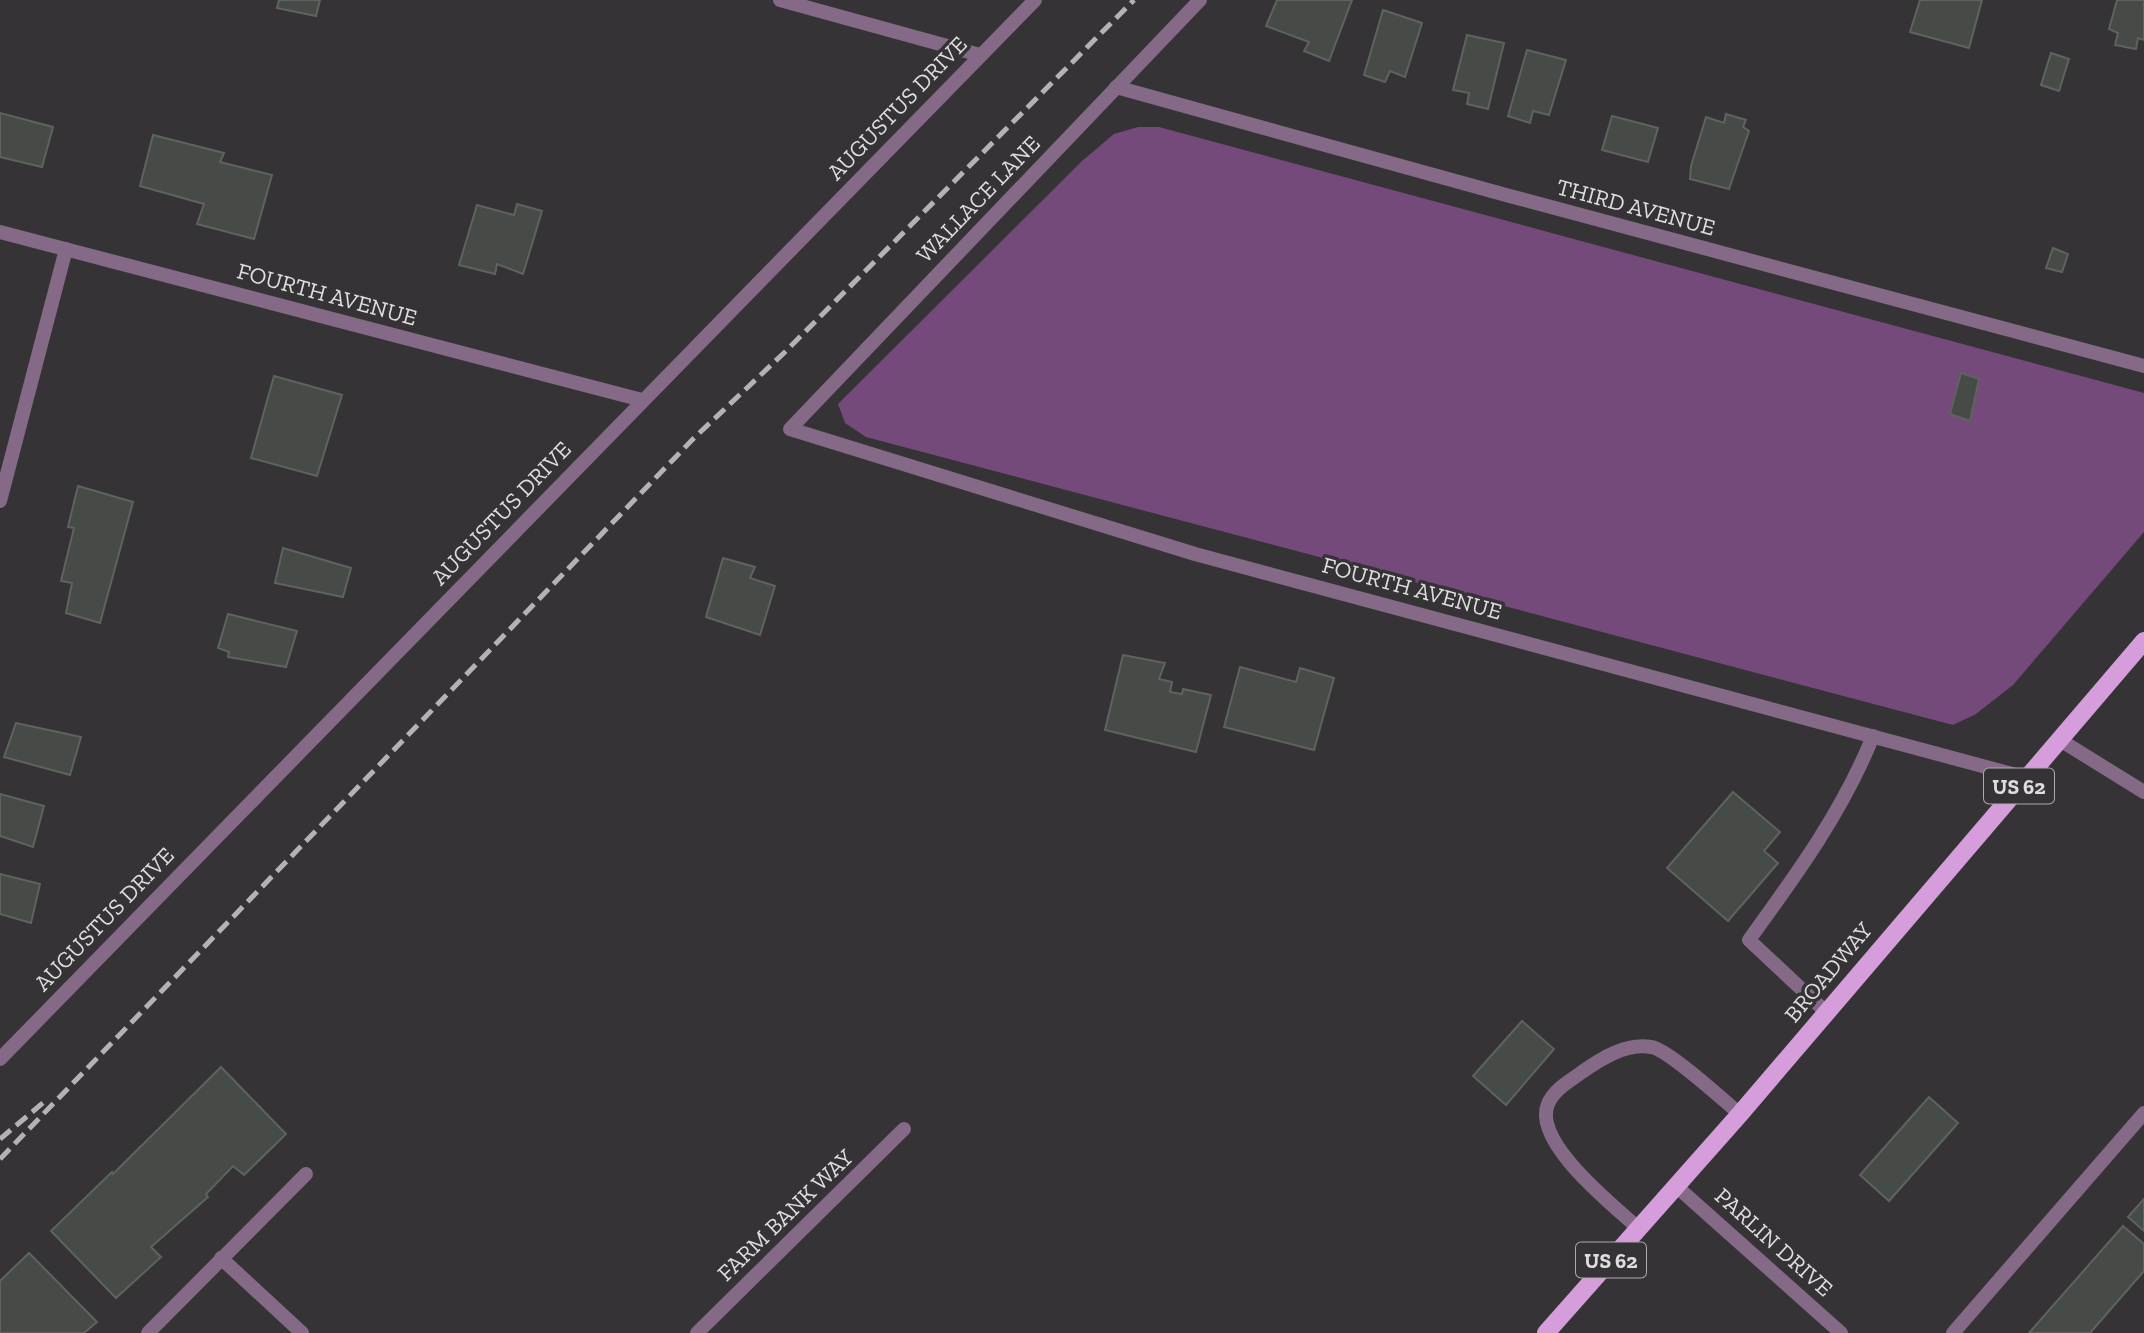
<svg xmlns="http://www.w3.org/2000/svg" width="2144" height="1333" font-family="'Zilla Slab',serif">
<rect width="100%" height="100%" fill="#363336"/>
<path fill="#744a7a" d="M 1138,127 L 1159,127 L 2144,393 L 2144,532 L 2013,685 L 1976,714 L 1953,725 L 866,437 L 845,423 L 838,404 L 1082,161 L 1114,134 Z"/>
<g fill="#474b47" stroke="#5e635f" stroke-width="2">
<path d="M 279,0 L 320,0 L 316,16 L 277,8 Z"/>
<path d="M 1277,0 L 1352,0 L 1329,61 L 1304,51 L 1309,42 L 1266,26 Z"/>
<path d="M 1920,0 L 1982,0 L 1969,48 L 1910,32 Z"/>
<path d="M 2117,0 L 2144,0 L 2144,40 L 2138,38 L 2136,49 L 2115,45 L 2118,33 L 2109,29 Z"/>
<path d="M 1383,10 L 1422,23 L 1405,77 L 1390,71 L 1385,82 L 1364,75 Z"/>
<path d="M 1467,35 L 1504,43 L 1488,109 L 1467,104 L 1469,93 L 1453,90 Z"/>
<path d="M 1527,50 L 1566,60 L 1549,115 L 1533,111 L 1530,123 L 1508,116 Z"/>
<path d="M 2051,53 L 2069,59 L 2059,91 L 2041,85 Z"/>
<path d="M 0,113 L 53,127 L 42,167 L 0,157 Z"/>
<path d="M 1726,114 L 1746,120 L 1743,127 L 1749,131 L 1729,189 L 1690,179 L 1691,166 L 1706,117 L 1724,123 Z"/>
<path d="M 1612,116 L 1658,128 L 1648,162 L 1602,150 Z"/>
<path d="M 153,135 L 224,153 L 220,162 L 272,175 L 254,239 L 197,224 L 204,204 L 140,186 Z"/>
<path d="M 517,204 L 542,211 L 523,274 L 497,264 L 495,274 L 459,265 L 477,205 L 514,215 Z"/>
<path d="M 2053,248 L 2068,254 L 2062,272 L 2046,268 Z"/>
<path d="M 1961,373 L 1979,379 L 1970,421 L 1950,414 Z"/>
<path d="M 274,376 L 342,395 L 317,476 L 251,458 Z"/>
<path d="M 78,486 L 133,502 L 100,623 L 66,613 L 72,583 L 61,581 L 74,528 L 68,527 Z"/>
<path d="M 283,548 L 351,568 L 343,597 L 275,583 Z"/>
<path d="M 723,558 L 755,567 L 750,578 L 775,586 L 760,635 L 706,617 Z"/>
<path d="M 228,614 L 297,631 L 286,667 L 228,657 L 229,652 L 218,648 Z"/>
<path d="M 1123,655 L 1165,663 L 1159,679 L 1172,682 L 1170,692 L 1182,694 L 1183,689 L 1211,695 L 1196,752 L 1105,730 Z"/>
<path d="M 1240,667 L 1296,682 L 1300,668 L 1334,678 L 1314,750 L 1224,727 Z"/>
<path d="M 16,723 L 81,737 L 70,775 L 4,757 Z"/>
<path d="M 1733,792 L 1780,832 L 1764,851 L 1778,863 L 1728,921 L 1667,868 Z"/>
<path d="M 0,794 L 44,806 L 33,847 L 0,836 Z"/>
<path d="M 0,874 L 40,884 L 31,923 L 0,914 Z"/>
<path d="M 1522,1021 L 1554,1049 L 1506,1105 L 1473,1076 Z"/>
<path d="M 221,1067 L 286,1134 L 244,1175 L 233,1166 L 206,1194 L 208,1197 L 151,1247 L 161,1257 L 116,1298 L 51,1231 L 112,1172 L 113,1174 Z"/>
<path d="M 1929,1097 L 1958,1123 L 1889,1201 L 1860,1175 Z"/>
<path d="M 2144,1199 L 2144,1231 L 2128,1217 Z"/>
<path d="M 2123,1226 L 2144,1244 L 2144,1271 L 2090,1333 L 2029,1333 Z"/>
<path d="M 29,1253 L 97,1322 L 84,1333 L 0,1333 L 0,1281 Z"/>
</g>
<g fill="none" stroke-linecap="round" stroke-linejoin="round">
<g stroke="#856a88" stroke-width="14">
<path d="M 1826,1012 L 1749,940 C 1796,875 1843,811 1873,736"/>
<path d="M 1638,1228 C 1614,1206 1532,1142 1548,1104 C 1554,1089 1570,1081 1582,1072 C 1602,1058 1626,1043 1651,1047 C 1668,1049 1724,1101 1740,1114"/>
<path d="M 221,1258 L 302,1333"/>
<path d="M 148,1333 L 306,1174"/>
<path d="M 1953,1333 L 2144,1113"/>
</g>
<g stroke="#856a88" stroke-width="14">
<path d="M 780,0 L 980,55"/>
<path d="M 1200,0 L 790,429 L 1195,554 L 2027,778"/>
<path d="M 1116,87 L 1506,195 L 2144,366"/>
<path d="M 0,232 L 642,400"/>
<path d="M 0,501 L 66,249"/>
<path d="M 2060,740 L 2144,792"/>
<path d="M 0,1059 L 1035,0"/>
<path d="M 697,1333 L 904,1129"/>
</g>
<path stroke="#856a88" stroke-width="14" d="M 1676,1186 L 1841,1333"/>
<path stroke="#d59edb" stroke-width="18" d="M 1546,1333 L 1740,1114 L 2144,641"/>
<g stroke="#b4b2b4" stroke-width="5" stroke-dasharray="14 7" stroke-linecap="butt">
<path d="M 0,1139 L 44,1102"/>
<path d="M 0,1159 L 693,439 L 786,351 L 1134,0"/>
</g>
</g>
<g text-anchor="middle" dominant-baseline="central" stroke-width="7" stroke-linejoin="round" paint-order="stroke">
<g fill="#363336" stroke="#acaaac" stroke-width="2">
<rect x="1984" y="768.5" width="70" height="35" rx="5"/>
<rect x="1576" y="1242.5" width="70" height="35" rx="5"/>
</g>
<g font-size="21" font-weight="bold" fill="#dfdddf">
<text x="2019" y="786">US 62</text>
<text x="1611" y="1260">US 62</text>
</g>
<g font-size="23" fill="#dfdddf" stroke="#363336">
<text transform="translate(897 108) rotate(-46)">AUGUSTUS DRIVE</text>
<text transform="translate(978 199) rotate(-46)">WALLACE LANE</text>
<text transform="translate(1636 207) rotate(15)">THIRD AVENUE</text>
<text transform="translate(327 294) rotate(15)">FOURTH AVENUE</text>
<text transform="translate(501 513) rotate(-46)">AUGUSTUS DRIVE</text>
<text transform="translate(1412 588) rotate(15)">FOURTH AVENUE</text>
<text transform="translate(104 919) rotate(-46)">AUGUSTUS DRIVE</text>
<text transform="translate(1828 972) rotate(-50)">BROADWAY</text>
<text transform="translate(785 1215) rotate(-44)">FARM BANK WAY</text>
<text transform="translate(1774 1242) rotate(42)">PARLIN DRIVE</text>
</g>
</g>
</svg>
